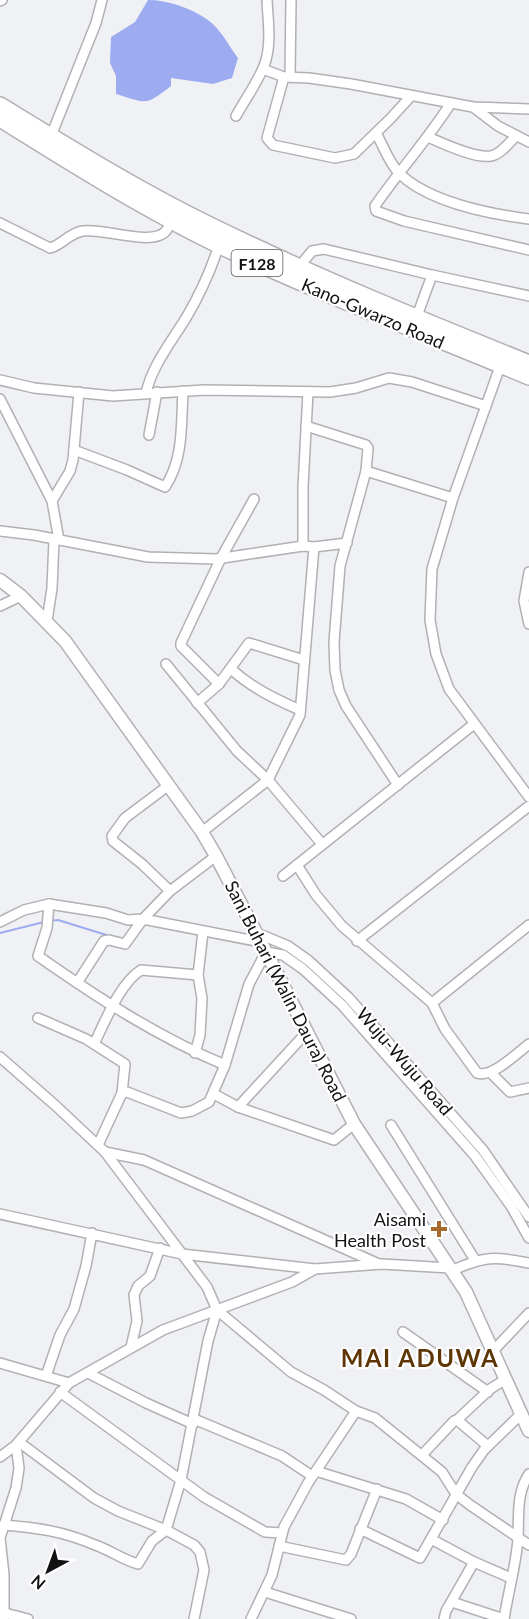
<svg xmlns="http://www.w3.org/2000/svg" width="529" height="1619" font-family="Lato,sans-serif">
<rect width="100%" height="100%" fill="#f0f1f5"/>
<path fill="#9dacf0" d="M 148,0 C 168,0 191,8 208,20 C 220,28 229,46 238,58 L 232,78 L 213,84 L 171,78 L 171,86 C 144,107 147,103 116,94 L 116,76 L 110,63 L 111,37 L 135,22 Z"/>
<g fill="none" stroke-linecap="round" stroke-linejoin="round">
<g stroke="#9dacf0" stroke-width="2">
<path d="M 49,921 L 58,920 L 113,937"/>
<path d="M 0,933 L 44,922"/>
</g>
<defs>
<g id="minor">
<path d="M 0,1 L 2,0"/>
<path d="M 263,69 L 284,77 L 309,78 L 351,84 L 473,107 L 529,109"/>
<path d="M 290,76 L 291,0"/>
<path d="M 284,77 L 267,138 L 273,145 L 335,158 L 354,154 L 391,118 L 411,96"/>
<path d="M 451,103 C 428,139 399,171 375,206 L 376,211 L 404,221 L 529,250"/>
<path d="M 473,107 L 498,126 L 529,142"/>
<path d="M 236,116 C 245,100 257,83 264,66 C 272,45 268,22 267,0"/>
<path d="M 376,133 C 383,145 389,163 399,173 C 428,202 490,214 529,219"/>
<path d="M 51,136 L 96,23 L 102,0"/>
<path d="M 428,137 C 442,143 475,159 491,156 C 501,154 509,143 516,136"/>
<path d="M 0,223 L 50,248 C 62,245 69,233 83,231 C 104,228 151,246 165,232 C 168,229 170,224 171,220"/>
<path d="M 299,267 L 312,251 L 324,249 L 432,275 L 529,296"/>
<path d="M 417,316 L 432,275"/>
<path d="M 502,361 L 453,498 L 432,569 L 430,620 L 436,654 L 449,689 L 529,797"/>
<path d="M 0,380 L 34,388 L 113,396 L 204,390 L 330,392 L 356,388 L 389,378 L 412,382 L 486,406"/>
<path d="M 146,393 C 152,366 171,342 186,318 C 199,296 211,270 219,245"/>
<path d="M 0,399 L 52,501 L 59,540"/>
<path d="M 306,426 L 366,445 L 368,448 L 366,471 L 340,566 L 334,642 L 335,670 L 339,690 L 346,706 L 398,785"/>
<path d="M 149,435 L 157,392"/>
<path d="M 74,450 L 127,470 L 165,487 C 184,459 181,423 183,391"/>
<path d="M 366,471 L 453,498"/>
<path d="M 52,501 L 70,471 L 73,460 L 79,392"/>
<path d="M 0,531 L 34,535 L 148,557 L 216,559 L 303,546 L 314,547 L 347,543"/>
<path d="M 303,546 L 303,487 L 308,392"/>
<path d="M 529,572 L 524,601 L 529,624"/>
<path d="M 0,606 L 21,596"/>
<path d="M 47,621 L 52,588 L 54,540"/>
<path d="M 166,664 L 237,751 L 268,780 L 322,844"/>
<path d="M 231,669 C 252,688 275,699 300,710"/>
<path d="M 219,684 L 249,643 L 304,660"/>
<path d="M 197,703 L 219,684 L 181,646 L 181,643 L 221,558 L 254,499"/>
<path d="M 169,785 L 125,818 L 112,836 L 113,841 L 142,864 L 170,891"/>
<path d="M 202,832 L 268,780 L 300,715 L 314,547"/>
<path d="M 297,865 L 316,895 L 342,926 L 432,1003 L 445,1029 L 477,1073 C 492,1078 516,1054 529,1044"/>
<path d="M 283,876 L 474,724"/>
<path d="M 49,904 L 47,928 L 38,956 C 98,998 158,1037 225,1065"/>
<path d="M 0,922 L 24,910 L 49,904 L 106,913 L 128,920 L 143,919 L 170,891 L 216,856"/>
<path d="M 257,933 L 288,946 L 309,961 L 349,998 L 483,1150 L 529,1217"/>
<path d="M 357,941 L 529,806"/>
<path d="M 77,983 L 104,941 L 109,940 L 125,944 L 143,919 L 261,942"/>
<path d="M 432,1003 L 529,925"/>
<path d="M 38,1018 L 86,1039 L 125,1064 L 122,1093 L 98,1145"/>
<path d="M 94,1044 C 105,1022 120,983 141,970 L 198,975"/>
<path d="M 195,1053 L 200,1035 L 202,998 L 198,975 L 203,932"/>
<path d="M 0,1057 L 56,1106 L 105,1152 L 207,1287 L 217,1310 L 208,1341 L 181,1480 L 166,1530 L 152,1541 L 138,1564 C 123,1560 110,1550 95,1545 C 63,1531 38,1528 4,1525"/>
<path d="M 491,1073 L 510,1092 L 529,1088"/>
<path d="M 122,1093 L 127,1092 L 181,1113 L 192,1111 L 209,1102 L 225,1065 L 249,984 L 266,952 L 283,955 L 303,969 L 342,1005 L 475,1156 L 511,1206 L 529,1238"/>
<path d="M 214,1094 L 238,1107 L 334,1140 L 354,1124"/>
<path d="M 238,1107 L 307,1032"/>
<path d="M 391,1125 L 475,1260"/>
<path d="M 105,1152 L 144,1160 L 379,1264"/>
<path d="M 0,1214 L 182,1254 L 315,1269 L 382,1264 L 450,1268"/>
<path d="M 451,1271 C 484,1256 495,1256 529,1263"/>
<path d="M 217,1310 L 291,1372 L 324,1390 L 356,1411 L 375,1418 L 442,1472 L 456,1494 L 470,1505 L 529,1545"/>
<path d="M 403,1332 L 488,1392"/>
<path d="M 131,1347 L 137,1321 L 134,1295 L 138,1286 L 150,1276 L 160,1248"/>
<path d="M 493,1351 L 529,1313"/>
<path d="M 0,1363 L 69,1383"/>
<path d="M 88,1373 L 146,1403 L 193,1424"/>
<path d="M 46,1376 L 60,1335 L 74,1309 L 86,1266 L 92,1233"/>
<path d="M 60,1392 L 204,1497 L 265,1532 L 282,1533"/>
<path d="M 194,1419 L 282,1456 L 312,1476"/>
<path d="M 457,1420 L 490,1389 L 506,1379"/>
<path d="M 19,1442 L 94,1498 L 118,1511 L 166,1530 L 194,1545 L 200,1552 L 204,1570 L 194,1619"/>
<path d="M 422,1455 L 454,1421 L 457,1420 L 488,1446"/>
<path d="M 0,1457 L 16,1445 L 69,1383 L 163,1330 L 292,1282 L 315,1269"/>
<path d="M 316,1471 L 406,1499 L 443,1520"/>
<path d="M 360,1529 L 420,1558 L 472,1467 L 484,1450 L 521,1414"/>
<path d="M 431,1539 L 474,1562 L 511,1578"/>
<path d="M 279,1546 L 346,1560 L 351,1554 L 377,1489"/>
<path d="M 265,1592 L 351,1619"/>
<path d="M 452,1602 L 504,1619"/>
<path d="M 5,1613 L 28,1619"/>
<path d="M 4,1619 L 4,1575 L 0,1538 L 16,1488 L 19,1468 L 16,1445"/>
<path d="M 251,1619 L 272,1575 L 284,1527 L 308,1483 L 356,1411"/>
<path d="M 444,1619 L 446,1611 L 474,1562"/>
<path d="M 504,1619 C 508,1593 516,1565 518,1539 C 519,1517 516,1493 529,1474"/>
</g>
<path id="tertiary" d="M 0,580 L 21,596 L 65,641 L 202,832 L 216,856 L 266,952 L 354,1124 L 466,1292 L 529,1431"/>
<g id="primary">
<path d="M 0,105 C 69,147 138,190 210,225 C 314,276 422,320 529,363"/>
<path d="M 0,119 C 72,164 144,209 220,246 C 321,294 426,334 529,377"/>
</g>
</defs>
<use href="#minor" stroke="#b1b1b5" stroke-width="12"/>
<use href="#tertiary" stroke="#b1b1b5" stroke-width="15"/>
<use href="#primary" stroke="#b1b1b5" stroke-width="18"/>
<use href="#minor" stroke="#fff" stroke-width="9"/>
<use href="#tertiary" stroke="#fff" stroke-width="12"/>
<use href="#primary" stroke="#fff" stroke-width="15"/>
</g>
<path fill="#a66b2c" stroke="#fff" stroke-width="2" d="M436 1220h6v6h6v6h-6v6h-6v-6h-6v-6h6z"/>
<g text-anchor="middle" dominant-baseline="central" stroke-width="4.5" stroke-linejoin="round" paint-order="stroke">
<rect fill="#fff" stroke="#59595a" stroke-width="1.5" x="231.5" y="250" width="51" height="26" rx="4.5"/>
<g font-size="16" font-weight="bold" fill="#121214">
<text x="257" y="263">F128</text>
</g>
<g font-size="18" fill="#121214" stroke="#fff">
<text transform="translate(373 313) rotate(23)">Kano-Gwarzo Road</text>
<text transform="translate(286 991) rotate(63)">Sani Buhari (Walin Daura) Road</text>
<text transform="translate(405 1061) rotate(49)">Wuju-Wuju Road</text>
</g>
<g font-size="18" fill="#121214" stroke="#fff" text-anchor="end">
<text x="426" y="1219">Aisami<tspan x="426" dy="21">Health Post</tspan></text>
</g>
<g font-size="24" font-weight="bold" letter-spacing="1.5" fill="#5e3606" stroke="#fff">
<text x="420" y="1357">MAI ADUWA</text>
</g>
</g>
<g transform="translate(48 1571) rotate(221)" stroke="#ffffff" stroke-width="4.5" paint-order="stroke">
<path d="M0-4.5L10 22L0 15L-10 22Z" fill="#121214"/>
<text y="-9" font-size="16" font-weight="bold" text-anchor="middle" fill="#121214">N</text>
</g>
</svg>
